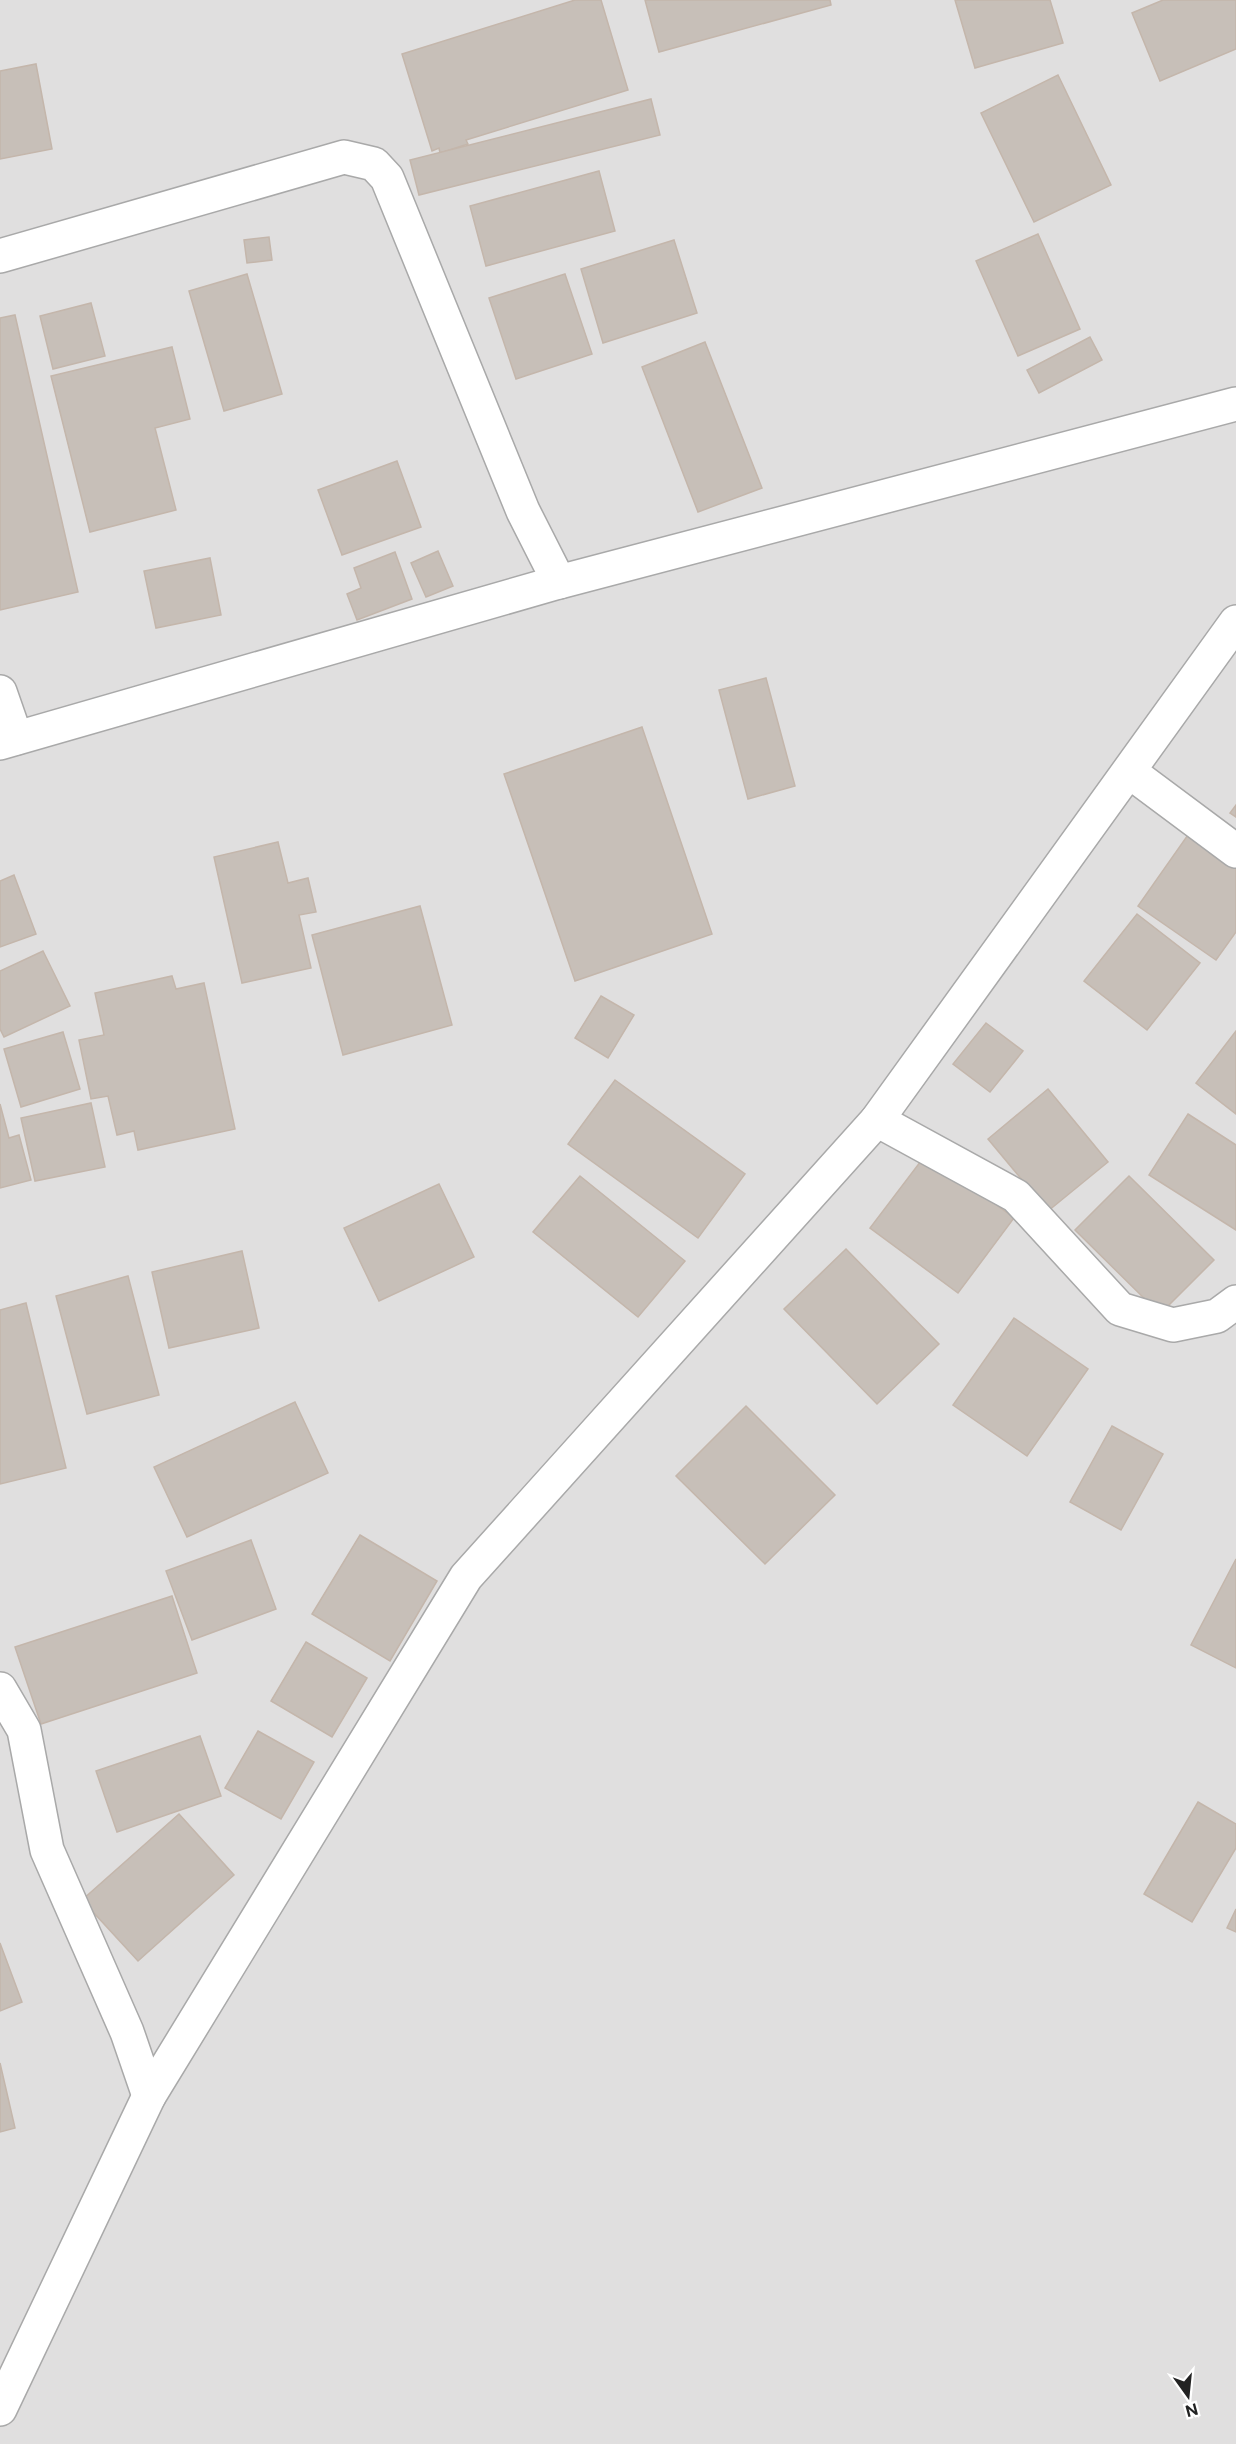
<svg xmlns="http://www.w3.org/2000/svg" width="1236" height="2444" font-family="'Public Sans',sans-serif">
<rect width="100%" height="100%" fill="#f2efe9"/>
<rect fill="#e0dfdf" x="0" y="0" width="1236" height="2444"/>
<g fill="#c7bfb8" stroke="#c4b6ab" stroke-width="1.5">
<path d="M 575,0 L 601,0 L 628,90 L 466,140 L 468,144 L 440,153 L 439,148 L 432,151 L 402,54 Z"/>
<path d="M 645,0 L 830,0 L 831,5 L 659,52 Z"/>
<path d="M 955,0 L 1050,0 L 1063,43 L 975,68 Z"/>
<path d="M 1163,0 L 1236,0 L 1236,49 L 1160,81 L 1132,13 Z"/>
<path d="M 36,64 L 52,149 L 0,159 L 0,71 Z"/>
<path d="M 1058,75 L 1111,185 L 1034,222 L 981,113 Z"/>
<path d="M 651,99 L 660,135 L 419,195 L 410,160 Z"/>
<path d="M 599,171 L 615,231 L 486,266 L 470,206 Z"/>
<path d="M 1038,234 L 1080,329 L 1018,356 L 976,261 Z"/>
<path d="M 269,237 L 272,260 L 247,263 L 244,240 Z"/>
<path d="M 674,240 L 697,313 L 603,343 L 581,269 Z"/>
<path d="M 247,274 L 282,394 L 224,411 L 189,291 Z"/>
<path d="M 565,274 L 592,354 L 516,379 L 489,298 Z"/>
<path d="M 91,303 L 105,356 L 53,369 L 40,316 Z"/>
<path d="M 15,315 L 78,592 L 0,610 L 0,318 Z"/>
<path d="M 1090,337 L 1102,360 L 1039,393 L 1027,370 Z"/>
<path d="M 705,342 L 762,488 L 698,512 L 642,367 Z"/>
<path d="M 172,347 L 190,419 L 155,428 L 176,510 L 90,532 L 51,376 Z"/>
<path d="M 397,461 L 421,527 L 342,555 L 318,490 Z"/>
<path d="M 438,551 L 453,586 L 426,597 L 411,563 Z"/>
<path d="M 395,552 L 412,599 L 357,620 L 347,594 L 361,588 L 354,568 Z"/>
<path d="M 210,558 L 221,615 L 156,628 L 144,571 Z"/>
<path d="M 766,678 L 795,786 L 748,799 L 719,690 Z"/>
<path d="M 642,727 L 712,934 L 575,981 L 504,774 Z"/>
<path d="M 1236,805 L 1236,817 L 1230,813 Z"/>
<path d="M 1190,832 L 1236,863 L 1236,932 L 1216,960 L 1138,906 Z"/>
<path d="M 278,842 L 288,883 L 308,878 L 316,912 L 299,915 L 311,968 L 242,983 L 214,857 Z"/>
<path d="M 14,875 L 36,934 L 0,947 L 0,881 Z"/>
<path d="M 420,906 L 452,1025 L 343,1055 L 312,935 Z"/>
<path d="M 1137,914 L 1200,963 L 1147,1030 L 1084,981 Z"/>
<path d="M 43,951 L 70,1006 L 4,1037 L 0,1029 L 0,971 Z"/>
<path d="M 172,976 L 176,989 L 204,983 L 235,1129 L 138,1150 L 134,1131 L 117,1135 L 108,1096 L 91,1099 L 79,1040 L 104,1035 L 95,993 Z"/>
<path d="M 601,996 L 634,1015 L 608,1058 L 575,1038 Z"/>
<path d="M 986,1023 L 1023,1051 L 990,1092 L 953,1064 Z"/>
<path d="M 1236,1031 L 1236,1114 L 1196,1083 Z"/>
<path d="M 63,1032 L 80,1089 L 21,1107 L 4,1049 Z"/>
<path d="M 615,1080 L 745,1174 L 698,1238 L 568,1144 Z"/>
<path d="M 1048,1089 L 1108,1162 L 1048,1211 L 988,1139 Z"/>
<path d="M 91,1103 L 105,1167 L 35,1181 L 21,1118 Z"/>
<path d="M 0,1104 L 9,1138 L 19,1135 L 31,1180 L 0,1188 Z"/>
<path d="M 1188,1114 L 1236,1145 L 1236,1230 L 1149,1175 Z"/>
<path d="M 927,1153 L 1014,1218 L 958,1293 L 870,1228 Z"/>
<path d="M 580,1176 L 685,1261 L 638,1317 L 533,1232 Z"/>
<path d="M 1129,1176 L 1214,1260 L 1160,1314 L 1075,1230 Z"/>
<path d="M 439,1184 L 474,1257 L 379,1301 L 344,1228 Z"/>
<path d="M 846,1249 L 939,1344 L 877,1404 L 784,1309 Z"/>
<path d="M 242,1251 L 259,1328 L 169,1348 L 152,1272 Z"/>
<path d="M 128,1276 L 159,1395 L 87,1414 L 56,1296 Z"/>
<path d="M 26,1303 L 66,1468 L 0,1484 L 0,1310 Z"/>
<path d="M 1014,1318 L 1088,1369 L 1027,1456 L 953,1405 Z"/>
<path d="M 295,1402 L 328,1473 L 187,1537 L 154,1467 Z"/>
<path d="M 746,1406 L 835,1495 L 765,1564 L 676,1476 Z"/>
<path d="M 1112,1426 L 1163,1454 L 1121,1530 L 1070,1502 Z"/>
<path d="M 360,1535 L 437,1581 L 390,1661 L 312,1614 Z"/>
<path d="M 251,1540 L 276,1609 L 192,1640 L 166,1571 Z"/>
<path d="M 1236,1559 L 1236,1668 L 1191,1645 Z"/>
<path d="M 172,1596 L 197,1673 L 41,1724 L 15,1647 Z"/>
<path d="M 306,1642 L 367,1678 L 332,1737 L 271,1701 Z"/>
<path d="M 258,1731 L 314,1762 L 281,1819 L 225,1788 Z"/>
<path d="M 200,1736 L 221,1796 L 117,1832 L 96,1771 Z"/>
<path d="M 1198,1802 L 1236,1824 L 1236,1848 L 1192,1922 L 1144,1894 Z"/>
<path d="M 179,1814 L 234,1875 L 138,1961 L 82,1900 Z"/>
<path d="M 1236,1909 L 1236,1932 L 1227,1928 Z"/>
<path d="M 0,1943 L 22,2002 L 0,2011 Z"/>
<path d="M 0,2063 L 15,2128 L 0,2132 Z"/>
</g>
<g fill="none" stroke-linecap="round" stroke-linejoin="round">
<defs>
<g id="minor">
<path d="M 0,256 L 344,157 L 374,164 L 387,178 L 523,511 L 559,582"/>
<path d="M 0,692 L 16,738"/>
<path d="M 0,743 L 559,582 L 1236,404"/>
<path d="M 1130,772 L 1236,851"/>
<path d="M 877,1120 L 1016,1196 L 1120,1309 L 1173,1325 L 1217,1316 L 1236,1302"/>
<path d="M 0,1689 L 24,1730 L 47,1850 L 127,2032 L 149,2096"/>
<path d="M 0,2409 L 149,2096 L 466,1577 L 877,1120 L 1236,622"/>
</g>
</defs>
<use href="#minor" stroke="#a9a9a9" stroke-width="36"/>
<use href="#minor" stroke="#fff" stroke-width="33"/>
</g>
<g transform="translate(1188 2396) rotate(165)" stroke="#ffffff" stroke-width="4.5" paint-order="stroke">
<path d="M0-4.5L10 22L0 15L-10 22Z" fill="#222222"/>
<text y="-9" font-size="16" font-weight="bold" text-anchor="middle" fill="#222222">N</text>
</g>
</svg>
